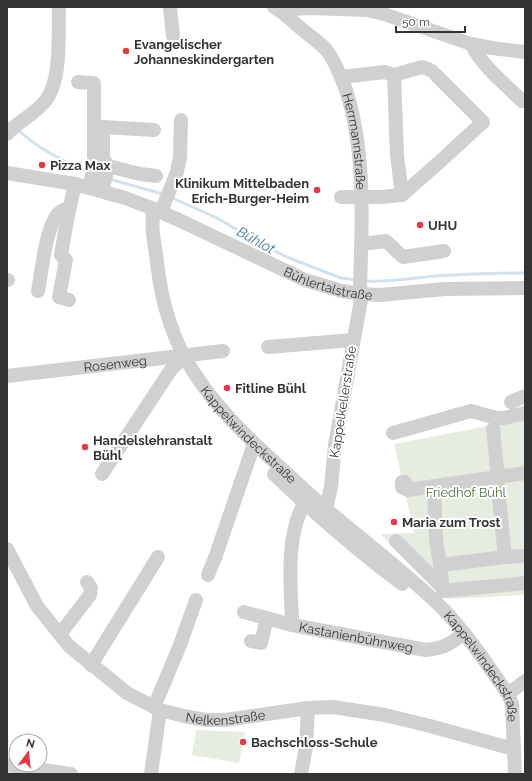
<svg xmlns="http://www.w3.org/2000/svg" width="532" height="781" font-family="Raleway,sans-serif">
<rect width="100%" height="100%" fill="#fff"/>
<g fill="#e6ecdf">
<path d="M 525,419 L 525,595 L 447,599 L 380,534 L 414,533 L 394,444 Z"/>
<path d="M 196,730 L 245,732 L 239,763 L 192,755 Z"/>
</g>
<g fill="none" stroke-linecap="round" stroke-linejoin="round">
<g stroke="#cfe2ee" stroke-width="3">
<path d="M 18,130 C 39,149 63,161 88,172"/>
<path d="M 109,179 L 163,194"/>
<path d="M 170,197 L 217,218 L 261,244 L 289,258 L 341,278 L 356,280"/>
<path d="M 363,281 C 388,283 412,278 436,276 C 466,274 495,273 525,273"/>
</g>
<g stroke="#d0d0d0" stroke-width="14">
<path d="M 170,7 L 173,36"/>
<path id="s1" d="M 274,7 C 285,13 293,22 303,30 C 311,37 321,43 328,52 C 336,63 341,77 346,90 C 366,153 362,221 360,287 L 362,294 L 335,445 L 331,487 L 326,509"/>
<path d="M 285,13 L 293,9 L 309,8 L 367,10 L 384,14 L 471,44 L 492,48 L 525,52"/>
<path d="M 471,44 C 483,67 504,83 522,101"/>
<path d="M 394,75 L 397,155 L 402,195"/>
<path d="M 436,75 L 483,122 L 447,155"/>
<path d="M 341,77 L 385,72 L 394,75 L 422,67 L 428,69 L 432,71"/>
<path d="M 78,82 L 94,83 L 94,168 L 89,187"/>
<path d="M 7,134 C 18,121 36,114 46,100 C 62,79 58,33 59,7"/>
<path d="M 108,166 L 140,174 L 156,176"/>
<path id="s2" d="M 7,173 L 75,184 L 125,198 L 154,209 L 181,221 L 305,280 L 342,291 L 362,294 L 380,295 L 445,289 L 525,288"/>
<path d="M 102,191 L 107,172 L 108,166 L 103,158 L 103,127 L 154,130"/>
<path d="M 341,197 L 381,197 L 402,195 L 444,158"/>
<path id="s3" d="M 154,209 C 150,226 155,245 157,262 C 161,299 172,339 193,371 C 216,408 249,439 281,468 C 296,482 311,496 327,510 C 364,541 402,570 437,603 C 465,630 486,663 508,694 L 512,704 L 515,774"/>
<path d="M 161,212 L 177,172 L 180,157 L 181,120"/>
<path d="M 361,244 L 386,241 L 403,257 L 444,251"/>
<path d="M 7,280 L 8,280"/>
<path d="M 38,291 C 42,271 45,232 57,215 C 59,211 66,209 70,207"/>
<path d="M 69,300 L 59,297 L 66,260 L 61,255 L 68,215 L 75,184"/>
<path d="M 268,347 L 353,340"/>
<path id="s4" d="M 7,376 L 223,351"/>
<path d="M 511,402 L 525,396"/>
<path d="M 493,429 L 498,477"/>
<path d="M 393,433 L 471,411 L 497,418 L 504,418 L 525,413"/>
<path d="M 102,474 L 170,371 L 184,356"/>
<path d="M 274,474 C 314,513 357,550 402,584"/>
<path d="M 405,482 L 402,482 L 402,487 L 408,490 L 525,473"/>
<path d="M 434,486 L 436,540 L 440,565 L 505,557 L 497,477"/>
<path d="M 396,541 L 442,587"/>
<path id="s5" d="M 7,549 L 37,606 L 69,646 L 127,693 L 160,710 L 184,716 L 206,720 L 225,720 L 308,708 L 333,707 L 385,715 L 430,726 L 514,749"/>
<path d="M 505,557 L 525,556"/>
<path d="M 440,565 L 443,591 L 525,583"/>
<path d="M 208,575 L 216,555 L 254,444"/>
<path id="s6" d="M 244,612 L 292,625 L 426,650 C 445,648 450,644 464,633"/>
<path d="M 292,625 C 291,588 285,537 304,504"/>
<path d="M 60,634 L 90,595 L 91,588 L 87,582"/>
<path d="M 251,641 L 261,643 L 267,618"/>
<path d="M 91,665 L 158,557"/>
<path d="M 508,694 L 525,681"/>
<path d="M 154,707 L 180,645 L 196,600"/>
<path d="M 7,765 L 71,774"/>
<path d="M 151,774 L 160,710"/>
<path d="M 301,774 L 306,747 L 308,708"/>
</g>
</g>
<g fill="#e63946" stroke="#fff" stroke-width="1.5">
<circle cx="126" cy="51" r="4"/>
<circle cx="42" cy="165" r="4"/>
<circle cx="317" cy="190" r="4"/>
<circle cx="420" cy="225" r="4"/>
<circle cx="227" cy="388" r="4"/>
<circle cx="85" cy="447" r="4"/>
<circle cx="394" cy="522" r="4"/>
<circle cx="243" cy="742" r="4"/>
</g>
<g text-anchor="middle" dominant-baseline="central" stroke-width="4" stroke-linejoin="round" paint-order="stroke">
<g font-size="13" font-weight="bold" fill="#333" stroke="#fff" text-anchor="start">
<text x="134" y="44">Evangelischer<tspan x="134" dy="15">Johanneskindergarten</tspan></text>
<text x="50" y="165">Pizza Max</text>
<text x="309" y="183" text-anchor="end">Klinikum Mittelbaden<tspan x="309" dy="15">Erich-Burger-Heim</tspan></text>
<text x="428" y="225">UHU</text>
<text x="235" y="388">Fitline Bühl</text>
<text x="93" y="440">Handelslehranstalt<tspan x="93" dy="15">Bühl</tspan></text>
<text x="402" y="522">Maria zum Trost</text>
<text x="251" y="742">Bachschloss-Schule</text>
</g>
<g font-size="13" fill="#333" stroke="#fff">
<text stroke="none"><textPath href="#s1" startOffset="165">Herrmannstraße</textPath></text>
<text stroke="none"><textPath href="#s2" startOffset="342">Bühlertalstraße</textPath></text>
<text stroke="none"><textPath href="#s4" startOffset="109">Rosenweg</textPath></text>
<text transform="translate(343 402) rotate(-81)">Kappelkellerstraße</text>
<text stroke="none"><textPath href="#s3" startOffset="254">Kappelwindeckstraße</textPath></text>
<text stroke="none"><textPath href="#s6" startOffset="115">Kastanienbühnweg</textPath></text>
<text stroke="none"><textPath href="#s3" startOffset="586">Kappelwindeckstraße</textPath></text>
<text stroke="none"><textPath href="#s5" startOffset="294">Nelkenstraße</textPath></text>
</g>
<g font-size="13" fill="#56703f" stroke="#fff">
<text x="466" y="492">Friedhof Bühl</text>
</g>
<g font-size="14" font-style="italic" fill="#3f7597" stroke="#fff">
<text transform="translate(256 240) rotate(29)">Bühlot</text>
</g>
</g>
<rect width="532" height="781" fill="none" stroke="#333333" stroke-width="16"/>
<g transform="translate(28 753) rotate(15)"><circle r="19" fill="#ffffff" stroke="#adadad"/>
<path d="M0-3L7 15L0 10L-7 15Z" fill="#e63946"/>
<text y="-6" font-size="11" font-weight="bold" text-anchor="middle" fill="#333333">N</text>
</g>
<path d="M396 26v6h69v-6" fill="none" stroke="#333333" stroke-width="2"/>
<text x="402" y="26" font-size="12" fill="#333333" stroke="#ffffff" stroke-width="3" paint-order="stroke">50 m</text>
</svg>
